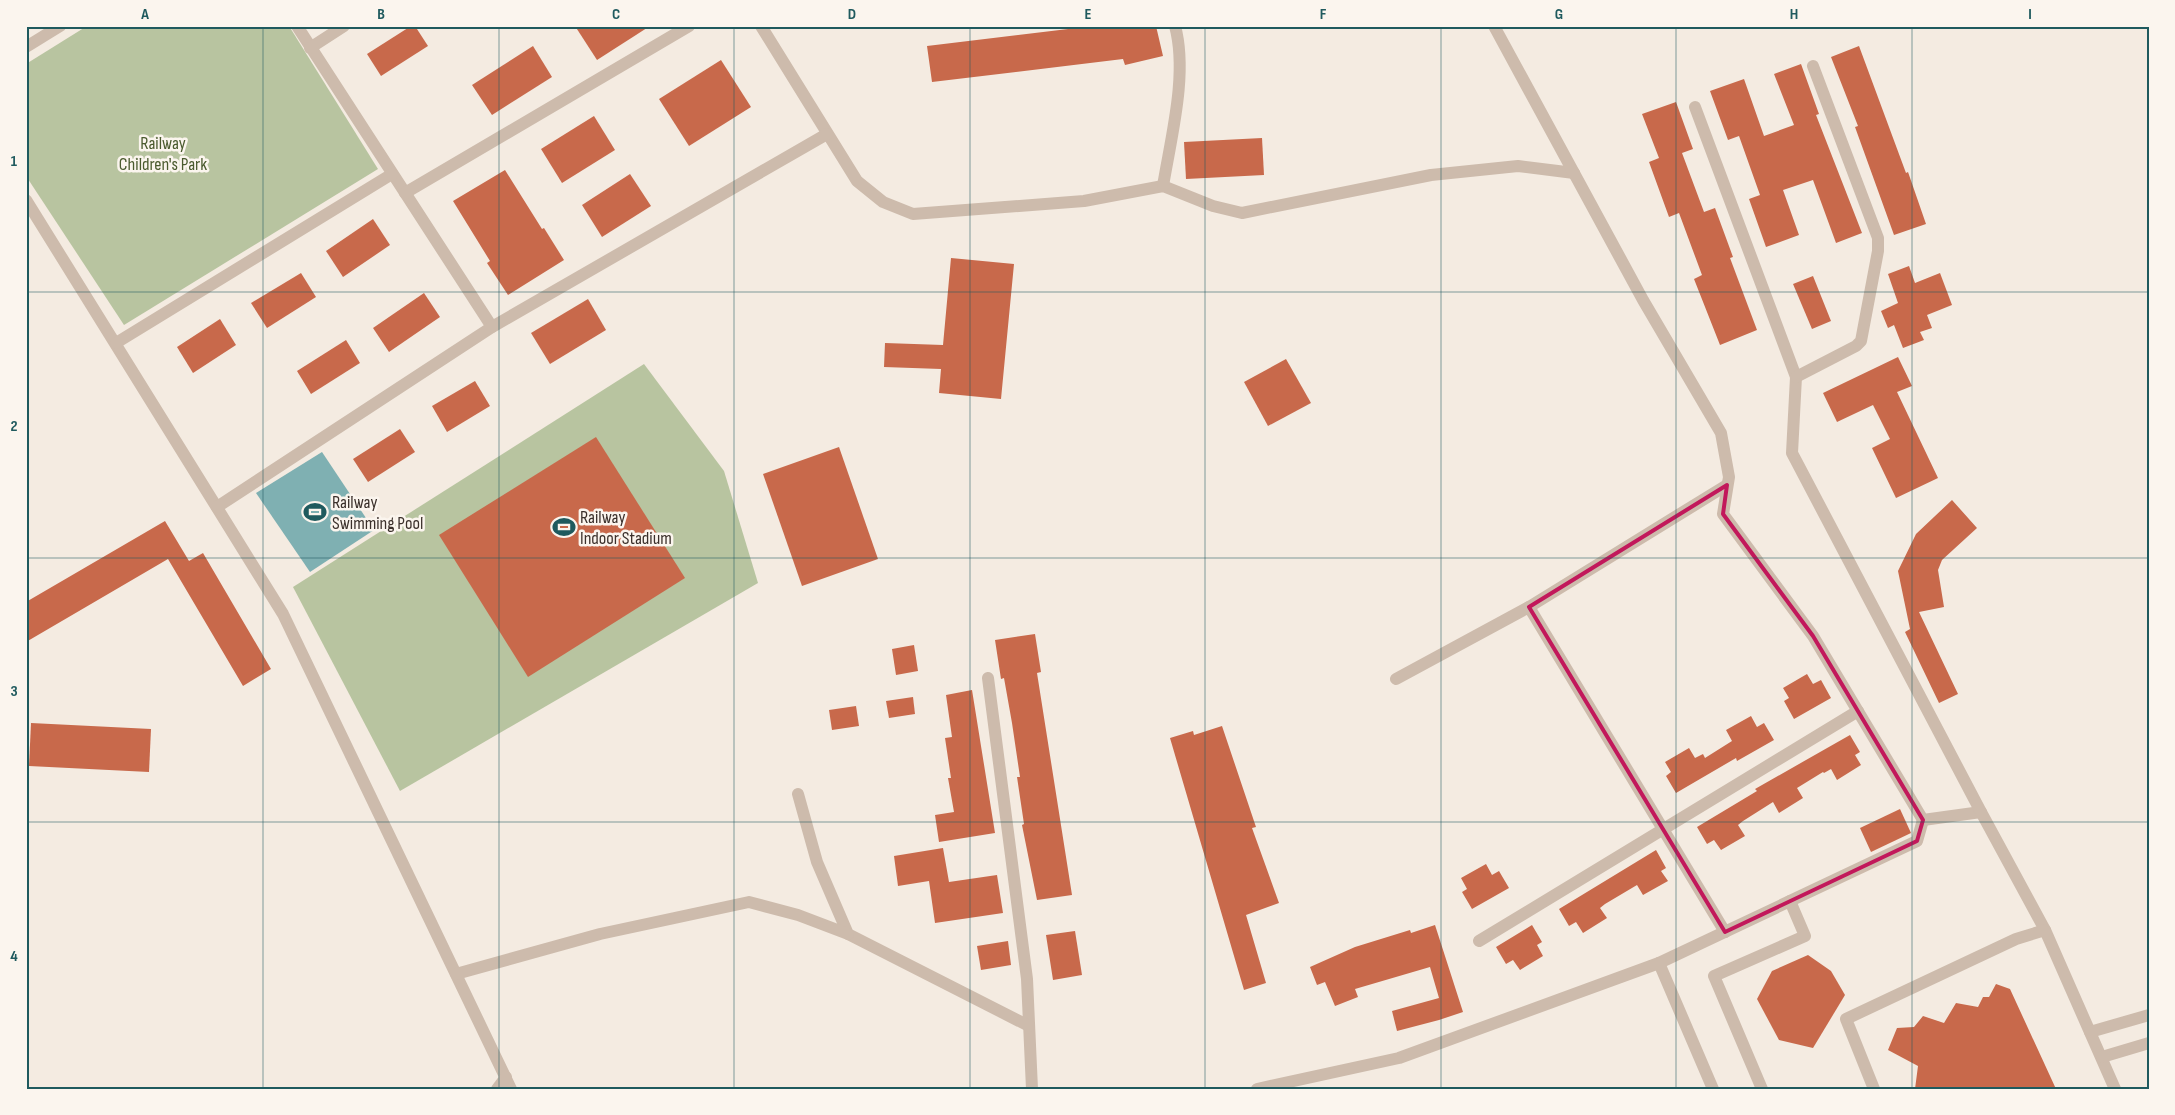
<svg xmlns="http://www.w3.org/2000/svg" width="2175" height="1115" font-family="'Sofia Sans Condensed',sans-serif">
<rect width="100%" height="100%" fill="#f4ebe1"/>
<g fill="#b8c4a0">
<path d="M 87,26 L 289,26 L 378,169 L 124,325 L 26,176 L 26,64 Z"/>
<path d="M 644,364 L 724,471 L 758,583 L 400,791 L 293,587 Z"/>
</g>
<path fill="#7fb0b2" d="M 322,452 L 374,530 L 310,572 L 256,493 Z"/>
<g fill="#c8694b">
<path d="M 411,26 L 415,26 L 428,46 L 381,76 L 367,54 Z"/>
<path d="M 575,26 L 650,26 L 597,60 Z"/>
<path d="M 1093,26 L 1156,26 L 1163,56 L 1125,65 L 1123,59 L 932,82 L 927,46 Z"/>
<path d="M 533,46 L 552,77 L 492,115 L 472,85 Z"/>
<path d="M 1859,46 L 1906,173 L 1908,172 L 1926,224 L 1894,235 L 1855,127 L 1858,126 L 1831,57 Z"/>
<path d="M 721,60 L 751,107 L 689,146 L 659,99 Z"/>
<path d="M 1801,64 L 1819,114 L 1816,115 L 1862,233 L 1836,243 L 1813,180 L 1783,190 L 1799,235 L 1766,247 L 1749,199 L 1760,195 L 1739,136 L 1728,140 L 1710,91 L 1744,79 L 1764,136 L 1794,125 L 1774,74 Z"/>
<path d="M 1676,102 L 1693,149 L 1682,153 L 1704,212 L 1715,208 L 1733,257 L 1730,258 L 1757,330 L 1720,345 L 1694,279 L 1702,275 L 1679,213 L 1669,217 L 1649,162 L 1659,158 L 1642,114 Z"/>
<path d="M 594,116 L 615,150 L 562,183 L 541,149 Z"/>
<path d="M 1262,138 L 1264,175 L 1186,179 L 1184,142 Z"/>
<path d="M 505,170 L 542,229 L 544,228 L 564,260 L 508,295 L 487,263 L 490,261 L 453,201 Z"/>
<path d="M 630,174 L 651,206 L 602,237 L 582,205 Z"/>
<path d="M 373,219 L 390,245 L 343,277 L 326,251 Z"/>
<path d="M 951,258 L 1014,264 L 1001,399 L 939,393 L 941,369 L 884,367 L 885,343 L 943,345 Z"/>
<path d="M 1909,266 L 1915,283 L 1940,273 L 1952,305 L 1927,315 L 1932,328 L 1920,332 L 1924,340 L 1903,348 L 1894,325 L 1888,328 L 1881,311 L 1898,303 L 1888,274 Z"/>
<path d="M 301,273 L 316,297 L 267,328 L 251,303 Z"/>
<path d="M 1813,276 L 1831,321 L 1812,329 L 1793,284 Z"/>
<path d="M 424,293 L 440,317 L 389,352 L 373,328 Z"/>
<path d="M 588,299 L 606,330 L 550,364 L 531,333 Z"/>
<path d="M 220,319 L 236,345 L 193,373 L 177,347 Z"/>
<path d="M 346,340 L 360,363 L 311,394 L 297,371 Z"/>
<path d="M 1898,357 L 1912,386 L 1897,392 L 1938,478 L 1896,498 L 1872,448 L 1890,439 L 1873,405 L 1837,422 L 1823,393 Z"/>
<path d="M 1286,359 L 1311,403 L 1268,426 L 1244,382 Z"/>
<path d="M 475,381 L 490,406 L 447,432 L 432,406 Z"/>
<path d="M 400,429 L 415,452 L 368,482 L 353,459 Z"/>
<path d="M 596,437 L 685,578 L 528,677 L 439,535 Z"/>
<path d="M 839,447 L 878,559 L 802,586 L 763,474 Z"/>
<path d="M 1952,500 L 1977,528 L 1942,560 L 1938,570 L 1944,607 L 1919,612 L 1958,694 L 1939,703 L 1905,632 L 1910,629 L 1898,571 L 1916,534 Z"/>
<path d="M 165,521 L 189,561 L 203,553 L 271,669 L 243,686 L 168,559 L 26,642 L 26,602 Z"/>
<path d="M 1035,634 L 1041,672 L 1037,673 L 1072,895 L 1037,900 L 1022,825 L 1024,824 L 1017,777 L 1020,777 L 1012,723 L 1004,678 L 1001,679 L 995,640 Z"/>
<path d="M 914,645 L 918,671 L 896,675 L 892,649 Z"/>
<path d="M 1807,674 L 1813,684 L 1821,680 L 1831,698 L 1794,719 L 1784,701 L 1789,698 L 1783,688 Z"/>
<path d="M 972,690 L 995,833 L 939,842 L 935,815 L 954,812 L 948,778 L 951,778 L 945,738 L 952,737 L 946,695 Z"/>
<path d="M 913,697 L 915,714 L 889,718 L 886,701 Z"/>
<path d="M 856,706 L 859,726 L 832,730 L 829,710 Z"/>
<path d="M 1751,716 L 1757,727 L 1764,723 L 1774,740 L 1737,761 L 1736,758 L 1676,793 L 1666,776 L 1671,772 L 1665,762 L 1689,748 L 1695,758 L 1703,754 L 1705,758 L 1732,741 L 1726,730 Z"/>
<path d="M 31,723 L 151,729 L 149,772 L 29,766 Z"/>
<path d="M 1222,726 L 1256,827 L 1252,828 L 1279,903 L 1246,915 L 1266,983 L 1244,990 L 1170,738 L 1193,731 L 1194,735 Z"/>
<path d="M 1850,735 L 1860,752 L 1855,755 L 1861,765 L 1837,780 L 1831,769 L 1824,773 L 1823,772 L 1797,788 L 1803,798 L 1779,813 L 1773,802 L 1743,821 L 1738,825 L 1745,836 L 1721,850 L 1714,840 L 1707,844 L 1697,827 L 1757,791 L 1755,789 Z"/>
<path d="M 1900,809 L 1911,833 L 1871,852 L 1860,828 Z"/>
<path d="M 943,848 L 949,882 L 997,875 L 1003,913 L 935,923 L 929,881 L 898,886 L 894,856 Z"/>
<path d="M 1656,850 L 1666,868 L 1661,871 L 1668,881 L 1643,895 L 1637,885 L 1605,904 L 1600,908 L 1607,918 L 1583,933 L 1576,922 L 1569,926 L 1559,909 Z"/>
<path d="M 1486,864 L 1492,875 L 1499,871 L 1509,888 L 1472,909 L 1462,892 L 1467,889 L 1461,878 Z"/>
<path d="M 1435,925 L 1463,1012 L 1439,1020 L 1397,1031 L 1392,1011 L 1439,998 L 1430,967 L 1355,989 L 1358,997 L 1335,1006 L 1325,982 L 1317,985 L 1310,967 L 1355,947 L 1410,930 L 1411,933 Z"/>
<path d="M 1532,925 L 1542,942 L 1537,945 L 1543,956 L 1520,970 L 1513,960 L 1506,964 L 1496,947 Z"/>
<path d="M 1075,931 L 1082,975 L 1053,980 L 1046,935 Z"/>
<path d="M 1008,941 L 1011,965 L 981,970 L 977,946 Z"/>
<path d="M 1808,955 L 1831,971 L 1845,995 L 1813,1048 L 1779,1040 L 1757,999 L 1772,971 Z"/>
<path d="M 1996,984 L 2010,989 L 2056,1089 L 1915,1089 L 1918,1066 L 1888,1050 L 1897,1028 L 1914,1027 L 1923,1016 L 1944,1023 L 1956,1003 L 1978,1007 L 1983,997 L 1989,997 Z"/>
</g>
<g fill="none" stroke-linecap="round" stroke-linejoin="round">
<g stroke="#cdbbac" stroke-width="12">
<path d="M 297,26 L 492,327"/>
<path d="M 761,26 L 857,181 L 883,202 L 913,214 L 1084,201 L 1163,186 L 1213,206 L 1242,213 L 1431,175 L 1518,166 L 1574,173"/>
<path d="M 1494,26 L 1643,300 L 1721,433 L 1729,477 L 1723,514 L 1813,636 L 1923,820 L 1981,812"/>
<path d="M 26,47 L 60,26"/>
<path d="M 310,48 L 344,26"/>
<path d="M 1695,107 L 1796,377 L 1792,453 L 1981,812 L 2045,930 L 2115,1089"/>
<path d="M 1163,186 C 1171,137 1188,74 1175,26"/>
<path d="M 405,193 L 689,26"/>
<path d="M 26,200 L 283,614 L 511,1089"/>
<path d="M 116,343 L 392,174"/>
<path d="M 1796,377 L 1856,346 L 1861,341 L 1878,251 L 1878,238 L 1813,66"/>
<path d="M 217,507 L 492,327 L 827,134"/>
<path d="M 1529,607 L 1725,932"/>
<path d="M 988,678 L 1027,979 L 1032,1089"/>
<path d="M 1396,679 L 1529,607 L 1727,485"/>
<path d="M 798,794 L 817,862 L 848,934 L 1029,1026"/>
<path d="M 1479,941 L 1858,711"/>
<path d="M 1659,963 L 1917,841 L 1923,820"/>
<path d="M 456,974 L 600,934 L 749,902 L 798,915 L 848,934"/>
<path d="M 2090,1032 L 2149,1015"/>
<path d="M 2102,1057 L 2149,1043"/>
<path d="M 497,1089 L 506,1077"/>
<path d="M 1257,1089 L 1399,1058 L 1659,963 L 1713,1089"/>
<path d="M 1762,1089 L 1714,976 L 1805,936 L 1790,901"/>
<path d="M 1874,1089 L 1846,1019 L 2016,939 L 2045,930"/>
</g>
</g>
<path fill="none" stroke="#c2185b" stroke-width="4" stroke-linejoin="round" d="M 1727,485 L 1723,514 L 1813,636 L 1923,820 L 1917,841 L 1725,932 L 1529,607 Z"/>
<path fill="none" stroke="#1f5a5e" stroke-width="1" stroke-opacity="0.55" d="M 263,26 L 263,1089M 499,26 L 499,1089M 734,26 L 734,1089M 970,26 L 970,1089M 1205,26 L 1205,1089M 1441,26 L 1441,1089M 1676,26 L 1676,1089M 1912,26 L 1912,1089M 26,292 L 2149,292M 26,558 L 2149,558M 26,822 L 2149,822"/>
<defs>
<symbol id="stadium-bare" viewBox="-9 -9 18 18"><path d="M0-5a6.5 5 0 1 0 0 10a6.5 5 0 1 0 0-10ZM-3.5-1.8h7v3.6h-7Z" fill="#1f5a5e" stroke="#fbf5ee" stroke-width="2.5" paint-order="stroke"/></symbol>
</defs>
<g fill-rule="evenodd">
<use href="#stadium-bare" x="299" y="496" width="32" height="32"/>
<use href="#stadium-bare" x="548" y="511" width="32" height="32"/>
</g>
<g text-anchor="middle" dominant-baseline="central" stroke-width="5" stroke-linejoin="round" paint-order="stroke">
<g font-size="18" fill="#4a5a2e" stroke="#fbf5ee">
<text x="163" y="143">Railway<tspan x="163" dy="21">Children's Park</tspan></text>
</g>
<g font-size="18" fill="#3b302b" stroke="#fbf5ee" text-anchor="start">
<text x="332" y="502">Railway<tspan x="332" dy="21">Swimming Pool</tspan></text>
<text x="580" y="517">Railway<tspan x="580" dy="21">Indoor Stadium</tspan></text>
</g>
</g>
<rect width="2175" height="1115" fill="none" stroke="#fbf5ee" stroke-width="55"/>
<rect x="28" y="28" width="2120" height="1060" fill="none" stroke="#1f5a5e" stroke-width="2"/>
<g font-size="16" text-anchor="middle" font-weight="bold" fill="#1f5a5e">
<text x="145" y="19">A</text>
<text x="381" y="19">B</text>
<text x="616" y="19">C</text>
<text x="852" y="19">D</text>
<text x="1088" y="19">E</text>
<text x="1323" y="19">F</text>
<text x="1559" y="19">G</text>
<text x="1794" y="19">H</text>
<text x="2030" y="19">I</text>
<text x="14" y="166">1</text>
<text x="14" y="431">2</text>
<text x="14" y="696">3</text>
<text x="14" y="961">4</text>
</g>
</svg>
